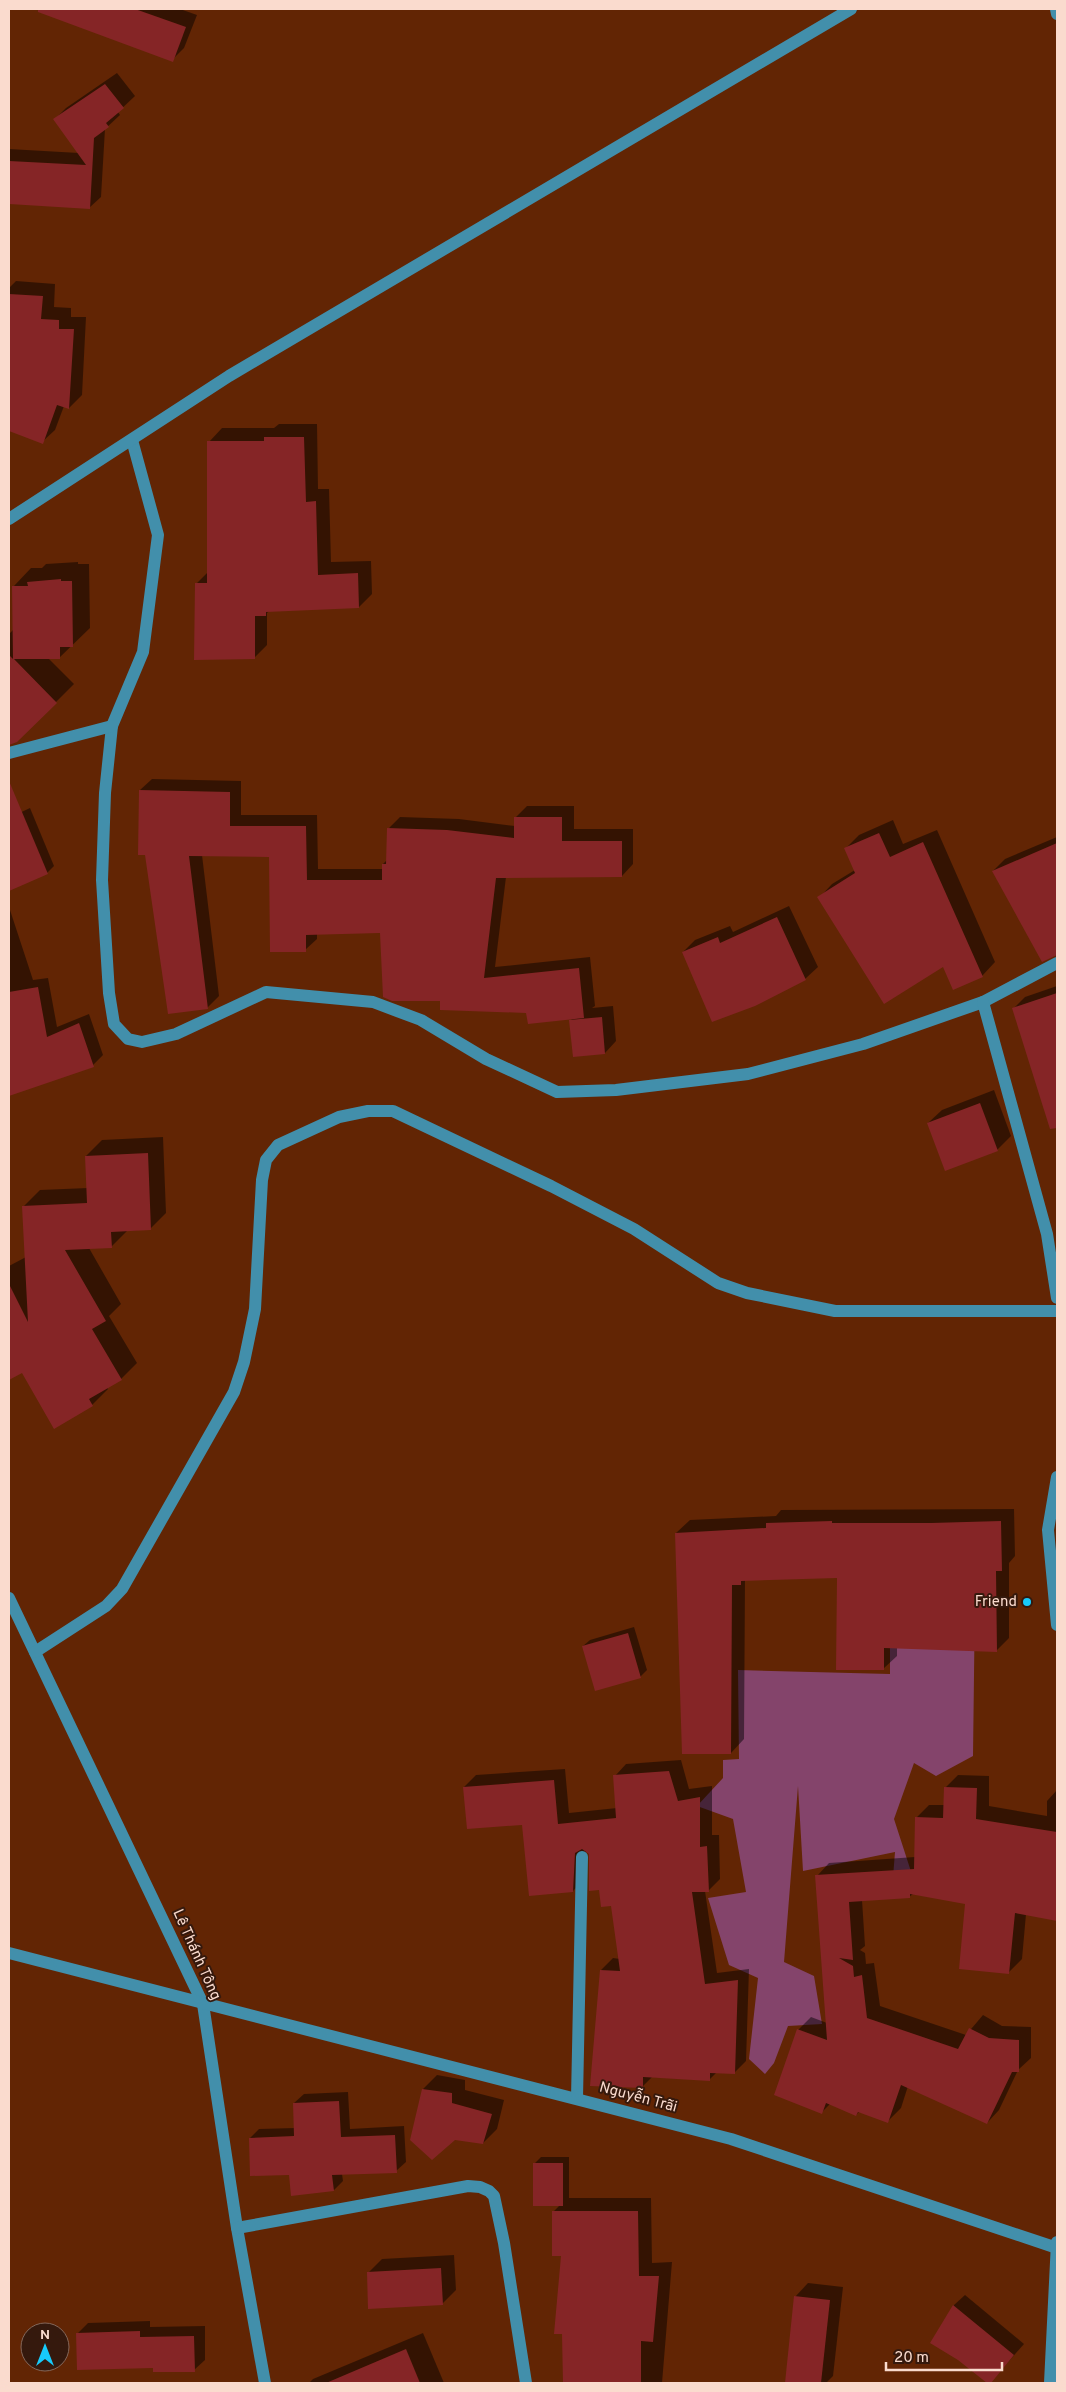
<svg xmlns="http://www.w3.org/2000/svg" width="1066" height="2392" font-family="Overpass,sans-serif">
<rect width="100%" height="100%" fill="#622504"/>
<path fill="#84446b" d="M 890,1595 L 975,1595 L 973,1756 L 936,1776 L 914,1763 L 894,1819 L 916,1887 L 892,1890 L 895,1852 L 803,1871 L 798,1786 L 784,1962 L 814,1976 L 822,2024 L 788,2026 L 774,2063 L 765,2074 L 749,2059 L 758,1978 L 729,1965 L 708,1898 L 746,1892 L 733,1819 L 697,1806 L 723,1778 L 723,1760 L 739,1759 L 738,1670 L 890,1674 Z"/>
<g fill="#0007">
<path d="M 40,9 L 180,9 L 197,15 L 184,48 L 172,60 L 39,11 Z"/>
<path d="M 117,73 L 135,96 L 118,112 L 120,115 L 105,129 L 101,197 L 89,208 L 9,203 L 9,149 L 79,153 L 55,119 L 66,108 Z"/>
<path d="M 16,281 L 55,284 L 54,307 L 71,308 L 71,317 L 86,317 L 82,395 L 69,408 L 64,406 L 55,430 L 42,442 L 9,430 L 9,288 Z"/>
<path d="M 279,424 L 317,424 L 318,489 L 329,489 L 331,562 L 371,561 L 372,594 L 359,607 L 270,610 L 267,613 L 267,645 L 254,658 L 196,584 L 208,572 L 209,442 L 222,428 L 274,428 Z"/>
<path d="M 78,562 L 78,564 L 89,564 L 90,628 L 59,658 L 48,658 L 74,684 L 19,739 L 9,728 L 9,634 L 14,629 L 14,586 L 31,568 L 42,568 L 46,564 Z"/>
<path d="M 152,779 L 241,781 L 241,815 L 317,815 L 318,869 L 383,869 L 383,864 L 387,860 L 388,829 L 400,817 L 459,819 L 515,826 L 515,818 L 527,806 L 574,806 L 574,829 L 633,829 L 633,864 L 622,876 L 506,877 L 495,967 L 590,957 L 595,1006 L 592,1008 L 613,1006 L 616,1041 L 605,1053 L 571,1020 L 573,1018 L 441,999 L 381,932 L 317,934 L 317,939 L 305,950 L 270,856 L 202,855 L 219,996 L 207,1008 L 140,790 Z"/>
<path d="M 30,808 L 54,866 L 47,873 L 9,890 L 9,818 Z"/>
<path d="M 893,820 L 903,844 L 937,830 L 995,962 L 982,976 L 944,965 L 819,898 L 832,884 L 855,870 L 845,849 L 859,835 Z"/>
<path d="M 1057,837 L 1057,940 L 1038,951 L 993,871 L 1005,859 Z"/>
<path d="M 789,906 L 818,967 L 805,979 L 683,952 L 695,940 L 730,926 L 733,932 Z"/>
<path d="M 10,910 L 33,980 L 48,978 L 57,1027 L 89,1014 L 103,1055 L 93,1065 L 9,1095 Z"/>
<path d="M 1057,986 L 1057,1059 L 1032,1068 L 1014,1008 L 1025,997 Z"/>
<path d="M 994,1090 L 1011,1136 L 997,1150 L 928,1123 L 942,1110 Z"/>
<path d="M 163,1137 L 166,1213 L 150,1229 L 127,1231 L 111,1247 L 89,1248 L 121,1304 L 109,1316 L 137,1363 L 121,1379 L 107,1387 L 108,1389 L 92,1405 L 22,1371 L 9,1379 L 9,1266 L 26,1257 L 23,1207 L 40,1190 L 88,1188 L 86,1156 L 102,1140 Z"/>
<path d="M 1014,1509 L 1015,1556 L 1009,1563 L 1009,1638 L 996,1651 L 897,1647 L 897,1656 L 883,1669 L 839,1577 L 745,1580 L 744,1739 L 731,1753 L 676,1533 L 690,1520 L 776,1516 L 781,1510 Z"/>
<path d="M 634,1627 L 647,1670 L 640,1677 L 583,1646 L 590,1640 Z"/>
<path d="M 681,1760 L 689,1789 L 712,1786 L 712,1835 L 719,1835 L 720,1879 L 708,1891 L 705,1891 L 717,1973 L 749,1969 L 746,2061 L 735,2072 L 717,2072 L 709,2080 L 652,2077 L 642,2087 L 601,1970 L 613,1958 L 620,1959 L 612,1904 L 600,1889 L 591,1853 L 586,1850 L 584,1879 L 573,1891 L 523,1824 L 464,1787 L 476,1775 L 565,1769 L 569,1813 L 617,1808 L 615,1776 L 626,1764 Z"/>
<path d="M 958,1775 L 989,1776 L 989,1806 L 1047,1816 L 1047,1801 L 1057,1790 L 1057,1919 L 1026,1914 L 1022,1959 L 1009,1972 L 966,1903 L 913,1894 L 909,1897 L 862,1900 L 865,1946 L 860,1950 L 865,1953 L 866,1964 L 874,1963 L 880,2006 L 966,2035 L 983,2015 L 1002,2026 L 1031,2027 L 1031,2058 L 1018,2070 L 999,2110 L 987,2123 L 908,2086 L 901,2108 L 888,2121 L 859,2112 L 856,2115 L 830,2104 L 822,2112 L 798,2030 L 811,2017 L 827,2023 L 817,1876 L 829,1863 L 915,1857 L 916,1818 L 929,1805 L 945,1805 L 945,1788 Z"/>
<path d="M 437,2075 L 465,2080 L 465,2090 L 504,2100 L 497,2129 L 483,2143 L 423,2089 Z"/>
<path d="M 348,2092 L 350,2129 L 404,2126 L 406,2162 L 396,2171 L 342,2174 L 343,2181 L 334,2190 L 290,2174 L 250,2138 L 259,2129 L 295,2128 L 294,2103 L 304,2094 Z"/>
<path d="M 541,2157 L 569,2157 L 569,2198 L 651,2198 L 652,2263 L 672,2262 L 662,2383 L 564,2383 L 562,2255 L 553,2212 L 560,2205 L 534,2164 Z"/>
<path d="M 454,2255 L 456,2290 L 442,2304 L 368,2273 L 382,2259 Z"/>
<path d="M 808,2283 L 843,2287 L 833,2376 L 826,2383 L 786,2383 L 795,2297 Z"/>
<path d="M 965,2295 L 1024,2344 L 993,2379 L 932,2342 L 954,2305 Z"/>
<path d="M 150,2321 L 150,2327 L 205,2326 L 205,2360 L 194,2370 L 155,2366 L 77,2334 L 88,2323 Z"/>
<path d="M 423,2333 L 444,2383 L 309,2383 L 313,2379 Z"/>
</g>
<g fill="#852526">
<path d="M 38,9 L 135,9 L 186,27 L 173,62 L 38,12 Z"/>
<path d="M 105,84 L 124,108 L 106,123 L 109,127 L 94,138 L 90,209 L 9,204 L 9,161 L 86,165 L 53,119 Z"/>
<path d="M 9,294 L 43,296 L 41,319 L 59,320 L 59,329 L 74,329 L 69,409 L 57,405 L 43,444 L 9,431 Z"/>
<path d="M 264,437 L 304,437 L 306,502 L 316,501 L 318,575 L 358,573 L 359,608 L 266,612 L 266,616 L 255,616 L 255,659 L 194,660 L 195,583 L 207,583 L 207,441 L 264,441 Z"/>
<path d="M 61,579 L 61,581 L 72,581 L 73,647 L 60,647 L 60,659 L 14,659 L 57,703 L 17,742 L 9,745 L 9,655 L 13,659 L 12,586 L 28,586 L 27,582 Z"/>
<path d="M 9,781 L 48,874 L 9,891 Z"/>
<path d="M 139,790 L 230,792 L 230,826 L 306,826 L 307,880 L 382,880 L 382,864 L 386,864 L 387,828 L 447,830 L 514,838 L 514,817 L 562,817 L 562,841 L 622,841 L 622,877 L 496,878 L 484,978 L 579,968 L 584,1018 L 528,1024 L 526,1013 L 440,1010 L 440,1001 L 392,1001 L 383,997 L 380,933 L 306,935 L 306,952 L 270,952 L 269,857 L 189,856 L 208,1009 L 168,1014 L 145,855 L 138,855 Z"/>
<path d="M 879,833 L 890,857 L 923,842 L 983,977 L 953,990 L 943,967 L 884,1004 L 817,897 L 855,873 L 844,848 Z"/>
<path d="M 1057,843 L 1057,955 L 1042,962 L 992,871 Z"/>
<path d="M 777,917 L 806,980 L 755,1006 L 712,1022 L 682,952 L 718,937 L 720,943 Z"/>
<path d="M 38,987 L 47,1037 L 79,1023 L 94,1067 L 9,1096 L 9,992 Z"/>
<path d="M 1057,993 L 1057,1128 L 1050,1129 L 1012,1008 Z"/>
<path d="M 602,1017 L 605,1054 L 573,1057 L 569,1020 Z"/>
<path d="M 980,1103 L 998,1151 L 945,1171 L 927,1123 Z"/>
<path d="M 148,1153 L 151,1230 L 111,1232 L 112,1248 L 65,1250 L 106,1321 L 92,1329 L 122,1380 L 89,1399 L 93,1406 L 54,1429 L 22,1373 L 9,1380 L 9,1284 L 28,1322 L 22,1206 L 87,1203 L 85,1156 Z"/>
<path d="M 832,1521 L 832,1523 L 931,1523 L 1001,1521 L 1002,1571 L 996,1571 L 997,1652 L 884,1648 L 884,1670 L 836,1670 L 837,1578 L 741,1581 L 741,1585 L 732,1585 L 731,1754 L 682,1754 L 675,1533 L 766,1528 L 766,1523 Z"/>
<path d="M 628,1633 L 641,1678 L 595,1691 L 582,1646 Z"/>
<path d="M 669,1771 L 678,1801 L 700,1797 L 700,1847 L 707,1846 L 709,1892 L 692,1892 L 705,1984 L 738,1980 L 735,2074 L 710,2073 L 710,2081 L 643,2077 L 643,2088 L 590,2086 L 600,1970 L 620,1971 L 611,1906 L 601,1907 L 599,1890 L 589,1891 L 589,1854 L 582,1849 L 575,1853 L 573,1892 L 529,1896 L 522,1825 L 467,1829 L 463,1787 L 554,1780 L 558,1824 L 616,1818 L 613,1775 Z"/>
<path d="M 944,1787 L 977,1788 L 976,1819 L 1057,1832 L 1057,1921 L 1015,1913 L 1009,1974 L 959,1969 L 965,1904 L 910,1894 L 910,1898 L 849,1902 L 853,1960 L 839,1958 L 853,1966 L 854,1977 L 862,1975 L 867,2018 L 958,2049 L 969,2028 L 989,2038 L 1019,2040 L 1019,2072 L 1012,2072 L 987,2124 L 901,2085 L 888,2123 L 858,2112 L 856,2116 L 826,2103 L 822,2114 L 774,2095 L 797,2029 L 827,2040 L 815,1875 L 914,1869 L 915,1817 L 943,1818 Z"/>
<path d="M 422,2089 L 452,2093 L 452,2103 L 492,2114 L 483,2144 L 455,2140 L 432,2160 L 410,2140 Z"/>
<path d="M 339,2101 L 341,2137 L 395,2135 L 397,2173 L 332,2175 L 334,2191 L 291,2196 L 289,2175 L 250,2176 L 249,2138 L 294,2136 L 293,2103 Z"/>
<rect x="533" y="2163" width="30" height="43"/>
<path d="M 552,2211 L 638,2211 L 639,2276 L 659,2276 L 653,2342 L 641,2341 L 641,2383 L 563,2383 L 562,2334 L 554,2334 L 561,2256 L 552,2256 Z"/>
<path d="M 441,2268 L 443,2305 L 368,2309 L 367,2272 Z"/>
<path d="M 794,2296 L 830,2300 L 821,2383 L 785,2383 Z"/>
<path d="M 953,2305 L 1014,2355 L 991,2383 L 987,2383 L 958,2360 L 930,2343 Z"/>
<path d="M 140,2331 L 140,2337 L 194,2336 L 195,2372 L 153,2372 L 153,2368 L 77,2370 L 76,2333 Z"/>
<path d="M 406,2349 L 420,2383 L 326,2383 Z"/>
</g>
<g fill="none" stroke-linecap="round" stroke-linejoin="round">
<g stroke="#428fab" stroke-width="12">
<path d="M 1056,9 L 1057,14"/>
<path d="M 132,440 L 158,535 L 143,652 L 112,726 L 105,793 L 102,880 L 109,993 L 114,1024 L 128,1039 L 142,1042 L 176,1034 L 266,992 L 373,1002 L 421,1020 L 486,1059 L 557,1092 L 616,1090 L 748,1074 L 863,1044 L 983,1002 L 1057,963"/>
<path d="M 9,519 L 229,376 L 851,9"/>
<path d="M 9,753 L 112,726"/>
<path d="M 983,1002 L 1047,1234 L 1057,1298"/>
<path d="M 1057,1477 L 1048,1530 L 1057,1625"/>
<path d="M 9,1598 L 203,2004 L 237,2228 L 265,2383"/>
<path d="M 35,1652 L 106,1606 L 122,1589 L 234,1392 L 244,1362 L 255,1309 L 262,1180 L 266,1160 L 278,1145 L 339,1117 L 368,1111 L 393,1111 L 551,1186 L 634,1229 L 718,1283 L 747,1293 L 835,1311 L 1057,1311"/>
<path d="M 9,1953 L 731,2139 L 1057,2248"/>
<path d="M 577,2098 L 582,1857"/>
<path d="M 237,2228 L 468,2186 L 480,2187 L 489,2191 L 494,2196 L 504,2243 L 526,2383"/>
<path d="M 1050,2383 L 1057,2242"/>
</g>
</g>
<circle fill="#17cafb" stroke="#35190d" stroke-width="2" cx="1027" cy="1602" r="5"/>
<g text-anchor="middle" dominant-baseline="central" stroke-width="4" stroke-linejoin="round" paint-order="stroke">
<g font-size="15" fill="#fadbce" stroke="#35190d" text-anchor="end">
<text x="1017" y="1602">Friend</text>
</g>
<g font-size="15" fill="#fadbce" stroke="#35190d">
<text transform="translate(196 1955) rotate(66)">Lê Thánh Tông</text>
<text transform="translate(638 2098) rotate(15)">Nguyễn Trãi</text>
</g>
</g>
<rect width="1066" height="2392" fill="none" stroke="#fadbce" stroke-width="20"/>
<g transform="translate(45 2347)"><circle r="24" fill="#35190d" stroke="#84675a"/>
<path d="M0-4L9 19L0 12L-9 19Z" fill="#17cafb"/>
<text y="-8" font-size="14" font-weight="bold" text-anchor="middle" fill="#fadbce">N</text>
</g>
<path d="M886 2362v8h116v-8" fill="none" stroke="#fadbce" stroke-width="2.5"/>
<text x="894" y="2362" font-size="15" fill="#fadbce" stroke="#35190d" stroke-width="4" paint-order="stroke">20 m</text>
</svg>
